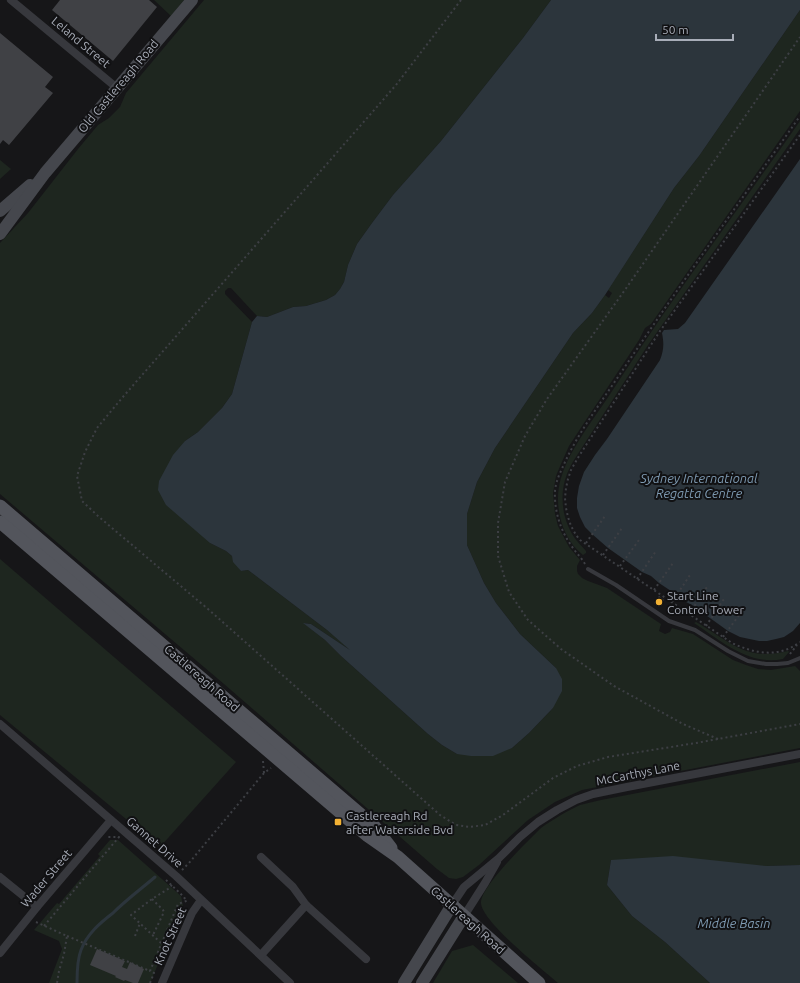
<svg xmlns="http://www.w3.org/2000/svg" width="800" height="983" font-family="Ubuntu,sans-serif">
<rect width="100%" height="100%" fill="#161618"/>
<g fill="#1e261f">
<path d="M 154,0 L 184,0 L 171,16 Z"/>
<path d="M 204,0 L 551,0 L 523,38 L 441,141 L 393,195 L 372,223 L 357,244 L 348,265 L 344,282 L 340,289 L 335,295 L 326,300 L 306,306 L 293,307 L 267,317 L 257,316 L 231,288 L 228,288 L 225,291 L 225,294 L 252,322 L 232,394 L 222,408 L 198,432 L 185,441 L 210,543 L 226,551 L 232,556 L 241,571 L 248,570 L 327,630 L 356,654 L 311,624 L 304,623 L 325,640 L 341,656 L 428,734 L 442,745 L 457,754 L 512,748 L 529,733 L 553,708 L 556,668 L 520,634 L 496,603 L 484,583 L 467,545 L 467,514 L 477,482 L 495,448 L 573,333 L 592,313 L 605,295 L 609,298 L 612,293 L 608,290 L 674,188 L 699,156 L 800,10 L 800,111 L 651,324 L 645,328 L 639,340 L 584,423 L 569,446 L 561,464 L 556,476 L 553,493 L 555,514 L 558,526 L 569,547 L 580,560 L 577,566 L 577,571 L 578,574 L 582,578 L 588,581 L 607,588 L 661,624 L 659,631 L 665,634 L 670,632 L 672,628 L 693,634 L 733,660 L 746,665 L 758,669 L 771,670 L 795,666 L 800,671 L 800,748 L 582,790 L 555,802 L 528,820 L 479,865 L 463,877 L 456,879 L 449,878 L 437,869 L 224,684 L 0,494 L 0,243 L 28,213 L 78,149 L 98,125 L 109,118 L 120,107 L 126,93 Z"/>
<path d="M 800,121 L 800,129 L 648,345 L 574,460 C 571,465 569,469 567,474 C 559,494 562,519 574,537 C 577,542 582,546 586,551 L 586,553 L 583,555 C 561,538 553,504 561,478 C 567,457 581,437 593,419 C 602,406 611,393 620,379 C 677,291 740,207 800,121 Z"/>
<path d="M 0,160 L 11,169 L 0,179 Z"/>
<path d="M 0,559 L 236,762 L 160,847 L 0,715 Z"/>
<path d="M 696,622 C 730,641 745,662 788,651 L 789,652 L 783,659 C 749,666 721,641 694,623 Z"/>
<path d="M 800,762 L 800,865 L 766,866 L 611,860 L 607,885 L 632,916 L 665,942 L 710,983 L 558,983 C 543,970 482,922 481,903 C 480,887 529,840 541,828 C 547,823 555,819 561,815 C 567,811 574,808 580,805 C 587,803 594,802 601,800 Z"/>
<path d="M 110,840 L 118,840 L 181,896 L 183,906 L 150,983 L 49,983 L 62,949 L 59,941 L 34,930 L 57,903 L 59,904 L 100,856 L 98,854 Z"/>
<path d="M 473,945 L 518,983 L 433,983 L 452,951 Z"/>
</g>
<g fill="#2c353c">
<path d="M 551,0 L 800,0 L 800,10 L 699,156 L 674,188 L 605,295 L 592,313 L 573,333 L 495,448 L 477,482 L 467,514 L 467,545 L 484,583 L 496,603 L 520,634 L 556,668 L 562,679 L 562,691 L 553,708 L 529,733 L 512,748 L 493,756 L 471,756 L 457,754 L 442,745 L 428,734 L 341,656 L 325,640 L 303,623 L 311,624 L 350,650 L 327,630 L 248,570 L 241,571 L 233,562 L 232,556 L 226,551 L 210,543 L 166,505 L 158,490 L 159,481 L 173,455 L 185,441 L 198,432 L 222,408 L 232,394 L 252,322 L 257,316 L 267,317 L 293,307 L 306,306 L 326,300 L 335,295 L 340,289 L 344,282 L 348,265 L 357,244 L 372,223 L 393,195 L 441,141 L 523,38 Z"/>
<path d="M 800,159 L 800,623 L 793,631 L 784,637 L 776,639 L 767,641 L 759,641 L 740,637 L 728,631 L 703,613 L 698,608 L 686,602 L 684,598 L 677,595 L 659,583 L 651,576 L 642,572 L 608,548 L 592,534 L 585,527 L 580,517 L 577,508 L 577,498 L 579,486 L 584,472 L 595,455 L 607,439 L 660,360 C 664,350 664,343 662,333 L 664,330 L 678,329 L 685,323 Z"/>
<path d="M 673,856 L 766,866 L 800,865 L 800,983 L 710,983 L 665,942 L 632,916 L 607,885 L 611,860 Z"/>
</g>
<g fill="none" stroke-linecap="round" stroke-linejoin="round">
<path stroke="#2c353c" stroke-width="3" d="M 77,983 C 77,972 77,960 81,950 C 87,934 100,923 113,913 C 126,900 141,889 155,877"/>
</g>
<g fill="#404145">
<path d="M 60,0 L 149,0 L 157,7 L 113,61 L 52,10 Z"/>
<path d="M 0,33 L 53,77 L 45,87 L 53,93 L 9,145 L 3,140 L 0,144 Z"/>
<path d="M 659,596 L 664,600 L 659,607 L 654,603 Z"/>
<path d="M 97,949 L 125,961 L 122,967 L 127,969 L 130,962 L 144,969 L 138,983 L 133,983 L 125,980 L 124,981 L 115,977 L 116,976 L 90,965 Z"/>
</g>
<g fill="none" stroke-linecap="round" stroke-linejoin="round">
<g stroke="#3d3f44" stroke-width="2" stroke-dasharray="2 3" stroke-linecap="butt">
<path d="M 461,0 L 396,85 L 122,398 L 97,428 L 85,452 L 77,476 L 82,501 L 99,517 L 208,609 L 440,815 L 456,825 L 469,827 L 485,825 L 503,815 L 553,778 L 577,766 L 608,757 L 696,743 L 800,724"/>
<path d="M 800,135 L 660,331 L 579,456 L 571,470 L 568,479 L 566,488 L 565,498 L 566,508 L 568,517 L 571,526 L 576,535 L 580,540 L 732,643 C 755,654 779,658 800,642"/>
<path d="M 586,543 L 605,516"/>
<path d="M 603,555 L 622,528"/>
<path d="M 585,564 C 581,557 575,552 571,545 C 560,530 554,509 555,491 C 556,480 561,471 565,462 C 579,432 599,405 618,377 C 677,289 739,203 800,116"/>
<path d="M 620,566 L 639,540"/>
<path d="M 637,579 L 656,551"/>
<path d="M 654,590 L 673,563"/>
<path d="M 672,602 L 690,575"/>
<path d="M 689,614 L 707,587"/>
<path d="M 706,626 L 724,599"/>
<path d="M 723,637 L 742,611"/>
<path d="M 790,654 L 797,645"/>
<path d="M 718,739 L 683,724 L 614,686 L 561,649 L 528,620 L 509,592 L 498,556 L 498,523 L 505,482 L 525,436 L 547,399 L 627,287 L 800,37"/>
<path d="M 263,761 L 264,773"/>
<path d="M 182,870 L 189,863 L 264,773 L 271,768"/>
<path d="M 166,880 L 184,897 L 186,901"/>
<path d="M 152,899 L 163,910 L 164,912 L 153,935"/>
<path d="M 36,922 L 67,936 L 64,954 L 59,971 L 57,983"/>
<path d="M 44,926 L 119,837 L 108,837"/>
<path d="M 67,936 L 150,971"/>
<path d="M 135,936 L 140,923"/>
<path d="M 161,943 L 131,915 L 152,899 L 168,889 L 172,885"/>
<path d="M 150,983 L 154,973 L 150,971 L 178,904 L 189,900"/>
</g>
<path stroke="#37383d" stroke-width="4" d="M 588,569 L 616,585 L 669,621 L 695,630 L 728,651 L 748,661 L 766,664 L 777,664 L 788,663 L 800,658"/>
<g stroke="#37383d" stroke-width="8">
<path d="M 11,0 L 117,88"/>
<path d="M 0,724 L 176,876 L 290,983"/>
<path d="M 261,857 L 293,887 L 306,905 L 366,959"/>
<path d="M 0,877 L 37,907"/>
<path d="M 452,905 L 464,887 L 499,858 L 520,837 L 538,822 L 557,810 L 576,800 L 593,794 L 627,787 L 800,754"/>
<path d="M 464,916 L 485,883 L 497,862"/>
<path d="M 0,953 L 37,907 L 111,820"/>
<path d="M 261,955 L 306,905"/>
<path d="M 162,983 L 192,913 L 201,900"/>
</g>
<g stroke="#45474d" stroke-width="12">
<path d="M 0,211 L 30,185"/>
<path d="M 0,234 L 45,173 L 192,0"/>
<path d="M 404,983 L 452,905"/>
<path d="M 422,983 L 464,916"/>
</g>
<g stroke="#53555c" stroke-width="13">
<path d="M 0,506 L 374,826 L 391,848"/>
<path d="M 0,522 L 368,836 L 398,857 L 539,983"/>
</g>
</g>
<g fill="#f2b134" stroke="#111113" stroke-width="1.5">
<circle cx="659" cy="602" r="4"/>
<rect x="334" y="818" width="8" height="8" rx="2"/>
</g>
<g text-anchor="middle" dominant-baseline="central" stroke-width="4" stroke-linejoin="round" paint-order="stroke">
<g font-size="12" fill="#a8adb8" stroke="#111113">
<text transform="translate(81 42) rotate(40)">Leland Street</text>
<text transform="translate(118 86) rotate(-50)">Old Castlereagh Road</text>
<text transform="translate(202 678) rotate(41)">Castlereagh Road</text>
<text transform="translate(638 773) rotate(-11)">McCarthys Lane</text>
<text transform="translate(155 842) rotate(41)">Gannet Drive</text>
<text transform="translate(46 878) rotate(-50)">Wader Street</text>
<text transform="translate(468 920) rotate(42)">Castlereagh Road</text>
<text transform="translate(170 936) rotate(-66)">Knot Street</text>
</g>
<g font-size="12" fill="#a8adb8" stroke="#111113" text-anchor="start">
<text x="667" y="595">Start Line<tspan x="667" dy="14">Control Tower</tspan></text>
<text x="346" y="815">Castlereagh Rd<tspan x="346" dy="14">after Waterside Bvd</tspan></text>
</g>
<g font-size="13" font-style="italic" fill="#7f9bb3" stroke="#111113">
<text x="699" y="478">Sydney International<tspan x="699" dy="15">Regatta Centre</tspan></text>
<text x="734" y="923">Middle Basin</text>
</g>
</g>
<path d="M656 34v6h77v-6" fill="none" stroke="#a8adb8" stroke-width="2"/>
<text x="662" y="34" font-size="12" fill="#a8adb8" stroke="#111113" stroke-width="3" paint-order="stroke">50 m</text>
</svg>
